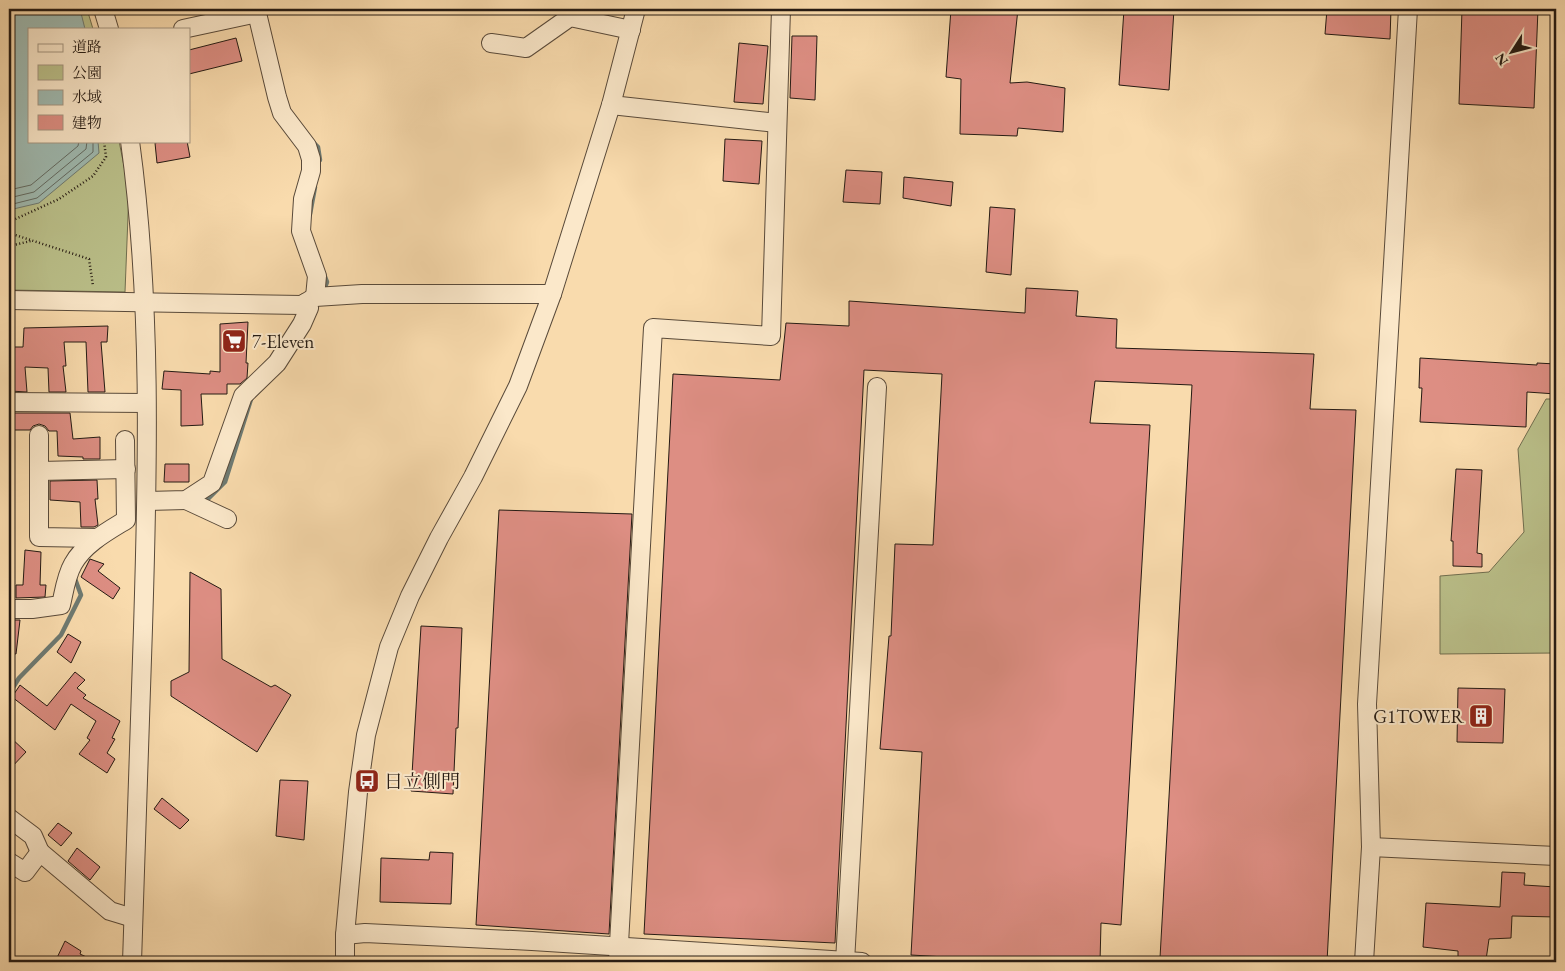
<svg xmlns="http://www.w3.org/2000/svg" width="1565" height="971" font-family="'EB Garamond','Noto Serif JP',serif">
<rect width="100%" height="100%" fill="#f9dbad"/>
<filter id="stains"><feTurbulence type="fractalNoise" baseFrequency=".004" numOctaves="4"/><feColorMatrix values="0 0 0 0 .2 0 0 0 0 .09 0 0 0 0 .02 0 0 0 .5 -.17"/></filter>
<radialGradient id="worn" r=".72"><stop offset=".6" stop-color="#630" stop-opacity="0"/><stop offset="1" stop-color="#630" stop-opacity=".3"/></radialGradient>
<g fill="#bbc18b" stroke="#706e4f">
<path d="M 9,9 L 87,9 L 93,29 L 29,29 L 29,141 L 119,141 L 129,191 L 125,292 L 9,290 Z"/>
<path d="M 1546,399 L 1556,399 L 1556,653 L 1440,654 L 1440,576 L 1489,572 L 1524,532 L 1518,449 Z"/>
</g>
<path fill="#9fbab1" stroke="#6e7a72" d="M 9,9 L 80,9 L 85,29 L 29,29 L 29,141 L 98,141 L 99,153 L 39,203 L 9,210 Z"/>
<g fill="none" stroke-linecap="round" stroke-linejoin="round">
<g stroke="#626a62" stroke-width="1">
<path d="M 9,190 L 31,185 L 78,146 L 79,141"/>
<path d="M 9,198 L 34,192 L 86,149 L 87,141"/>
<path d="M 9,205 L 37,198 L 93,152 L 93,141"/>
</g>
<g stroke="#6e7a72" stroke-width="4.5">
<path d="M 313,142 L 318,147 L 320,160"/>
<path d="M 310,214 L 315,187"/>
<path d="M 323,293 L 327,282 L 324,274"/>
<path d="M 200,502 L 208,499 L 225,482 L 252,396"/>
<path d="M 9,694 L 19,678 L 61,635 L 81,595 L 74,576"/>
</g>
</g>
<g fill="#dd8e83" stroke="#241a13">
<path d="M 951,9 L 1018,9 L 1010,83 L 1027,82 L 1065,88 L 1063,132 L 1018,128 L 1017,136 L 960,134 L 961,79 L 946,77 Z"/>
<path d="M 1124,9 L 1174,9 L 1169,90 L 1119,85 Z"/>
<path d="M 1327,9 L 1391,9 L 1390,39 L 1325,34 Z"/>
<path d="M 1462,9 L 1538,9 L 1534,108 L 1459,104 Z"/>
<path d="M 792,36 L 817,36 L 815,100 L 790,98 Z"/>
<path d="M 236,38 L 242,61 L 189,74 L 189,50 Z"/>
<path d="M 739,43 L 768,46 L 763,104 L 734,102 Z"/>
<path d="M 725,139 L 762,141 L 759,184 L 723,181 Z"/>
<path d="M 165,141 L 187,141 L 190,157 L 157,163 L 155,143 Z"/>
<path d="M 846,170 L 882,172 L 880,204 L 843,202 Z"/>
<path d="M 904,177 L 953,182 L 951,206 L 903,198 Z"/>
<path d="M 990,207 L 1015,209 L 1011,275 L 986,272 Z"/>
<path d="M 1026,288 L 1078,291 L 1076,316 L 1117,319 L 1116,348 L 1314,354 L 1310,409 L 1356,410 L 1327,962 L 1224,962 L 1160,958 L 1192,385 L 1095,381 L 1090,423 L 1150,425 L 1121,925 L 1101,923 L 1100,962 L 1031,962 L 911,955 L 922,752 L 880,749 L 889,636 L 891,636 L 895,544 L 933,545 L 942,374 L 864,370 L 835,943 L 644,934 L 673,374 L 780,380 L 786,323 L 849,326 L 849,301 L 1025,313 Z"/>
<path d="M 248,322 L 246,363 L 248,363 L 247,378 L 240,384 L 227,384 L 227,394 L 201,394 L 203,425 L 181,426 L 181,390 L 162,389 L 164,371 L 210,374 L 210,371 L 220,372 L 220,324 Z"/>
<path d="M 108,326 L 107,342 L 101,342 L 105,392 L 88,392 L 86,342 L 64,342 L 66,366 L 63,366 L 66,392 L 49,392 L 48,368 L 25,367 L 27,392 L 10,391 L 9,373 L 13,373 L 12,347 L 23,347 L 24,328 Z"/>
<path d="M 1420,358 L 1537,365 L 1537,363 L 1556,364 L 1556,394 L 1527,392 L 1526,427 L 1420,422 L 1422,388 L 1419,388 Z"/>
<path d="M 10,413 L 70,413 L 73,439 L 100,437 L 100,459 L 83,459 L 83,457 L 58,456 L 57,431 L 49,431 L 45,426 L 39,424 L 33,426 L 30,430 L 11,430 Z"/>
<path d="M 165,464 L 189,464 L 189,482 L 164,482 Z"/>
<path d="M 1456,469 L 1482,470 L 1477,553 L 1482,554 L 1482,567 L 1453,566 L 1453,541 L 1451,541 Z"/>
<path d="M 97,480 L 98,499 L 95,499 L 98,525 L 94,527 L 81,527 L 80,502 L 50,500 L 50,481 Z"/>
<path d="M 499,510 L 632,514 L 609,934 L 476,925 Z"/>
<path d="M 25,550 L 41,552 L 40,585 L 46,585 L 45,597 L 16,598 L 16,585 L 23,585 Z"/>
<path d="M 90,559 L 104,564 L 98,571 L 120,588 L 113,599 L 81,577 Z"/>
<path d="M 190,572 L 221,589 L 222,659 L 271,687 L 275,685 L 291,695 L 257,752 L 171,696 L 171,681 L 189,672 Z"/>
<path d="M 9,620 L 20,620 L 16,654 L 9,653 Z"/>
<path d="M 421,626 L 462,628 L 458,728 L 456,728 L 453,794 L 411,791 Z"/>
<path d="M 68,634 L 81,642 L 71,663 L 57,652 Z"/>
<path d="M 75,672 L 85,680 L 77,688 L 86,695 L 83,698 L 120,721 L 112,738 L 115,739 L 107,753 L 115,759 L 107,773 L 79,754 L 90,740 L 87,738 L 96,721 L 71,704 L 55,730 L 12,697 L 20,685 L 47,706 Z"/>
<path d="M 1458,688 L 1505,689 L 1503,743 L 1457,742 Z"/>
<path d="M 9,736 L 26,752 L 9,770 Z"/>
<path d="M 280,780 L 308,781 L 304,840 L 276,836 Z"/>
<path d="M 162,798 L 189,820 L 180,829 L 154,809 Z"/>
<path d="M 58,823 L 72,833 L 61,846 L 48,835 Z"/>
<path d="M 77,848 L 100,867 L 90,880 L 68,861 Z"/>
<path d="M 430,852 L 453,853 L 451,904 L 380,902 L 381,858 L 429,860 Z"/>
<path d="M 1502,872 L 1525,873 L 1524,885 L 1556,887 L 1556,917 L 1512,916 L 1511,938 L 1489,939 L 1486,960 L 1458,958 L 1458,951 L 1423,947 L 1426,903 L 1500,907 Z"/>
<path d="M 65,941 L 81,951 L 80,954 L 97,962 L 55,962 Z"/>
</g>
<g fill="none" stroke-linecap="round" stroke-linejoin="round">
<defs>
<g id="minor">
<path d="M 103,9 L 109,29"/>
<path d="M 256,9 L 277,97 L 282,113 L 307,146 L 311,159 L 311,171 L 303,199 L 301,231 L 317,276 L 315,297"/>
<path d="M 183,29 L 257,13"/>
<path d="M 491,43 L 526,48 L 570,17 L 631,30"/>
<path d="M 611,105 L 777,123"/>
<path d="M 130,141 C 152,302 148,466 143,628 C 139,739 136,851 132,962"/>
<path d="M 9,300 L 302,305 L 315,297 L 362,294 L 552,294"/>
<path d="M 9,402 L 146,403"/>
<path d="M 39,435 L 39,537 L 97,538"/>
<path d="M 40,471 L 126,469"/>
<path d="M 186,500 L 227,519"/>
<path d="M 147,501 L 186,500 L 212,483 L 243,396 L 277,363 L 302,324 L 309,308 L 305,303"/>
<path d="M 9,609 L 32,609 L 61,605 C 64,592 66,576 73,564 C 84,544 108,531 126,520 L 125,440"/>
<path d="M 9,818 L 33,836 L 40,852"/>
<path d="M 1371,847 L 1556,856"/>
<path d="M 9,862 L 25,872 L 40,852 L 110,911 L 133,918"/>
<path d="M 345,935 L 365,933 L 532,941 L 862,962"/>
<path d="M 345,962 L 345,935 L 358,792 L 366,735 L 389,647 L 410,596 L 439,538 L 473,477 L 518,386 L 552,294 L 611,105 L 636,9"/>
<path d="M 618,962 L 653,328 L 771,336 L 781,9"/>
<path d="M 845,962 L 877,387"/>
<path d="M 1364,962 L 1371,847 L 1367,704 L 1408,9"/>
</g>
</defs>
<use href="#minor" stroke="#594a3a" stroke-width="20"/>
<g stroke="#241a13" stroke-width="2.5" stroke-dasharray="1 2.5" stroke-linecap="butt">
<path d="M 9,222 L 59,199 L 93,176 L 106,157 L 104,141"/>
<path d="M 9,233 L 89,259 L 93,286"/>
<path d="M 9,246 L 31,241"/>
</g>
<use href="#minor" stroke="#fbe8ca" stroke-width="18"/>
</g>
<defs>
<symbol id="supermarket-square" viewBox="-11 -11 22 22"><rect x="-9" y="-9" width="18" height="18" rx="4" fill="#8f2418" stroke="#fbe8ca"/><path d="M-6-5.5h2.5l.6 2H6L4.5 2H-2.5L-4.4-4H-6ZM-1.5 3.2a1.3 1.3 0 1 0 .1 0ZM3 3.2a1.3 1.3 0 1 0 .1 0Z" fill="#fff"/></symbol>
<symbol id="building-square" viewBox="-11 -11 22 22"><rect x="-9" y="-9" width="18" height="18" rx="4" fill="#8f2418" stroke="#fbe8ca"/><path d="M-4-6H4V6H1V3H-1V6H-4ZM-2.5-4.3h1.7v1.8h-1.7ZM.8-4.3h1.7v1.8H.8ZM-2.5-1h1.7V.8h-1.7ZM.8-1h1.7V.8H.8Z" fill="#fff"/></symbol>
<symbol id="bus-square" viewBox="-11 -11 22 22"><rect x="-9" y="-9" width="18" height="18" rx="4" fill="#8f2418" stroke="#fbe8ca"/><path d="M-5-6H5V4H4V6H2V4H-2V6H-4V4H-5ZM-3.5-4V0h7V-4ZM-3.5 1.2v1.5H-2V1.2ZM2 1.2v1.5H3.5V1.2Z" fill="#fff"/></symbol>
</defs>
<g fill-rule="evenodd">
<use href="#supermarket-square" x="220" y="327" width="28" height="28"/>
<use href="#building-square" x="1467" y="702" width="28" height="28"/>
<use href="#bus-square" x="353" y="767" width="28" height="28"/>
</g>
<g text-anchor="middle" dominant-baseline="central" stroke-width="4" stroke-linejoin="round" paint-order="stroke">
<g font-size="19" fill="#241a13" stroke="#fbe8ca" text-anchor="start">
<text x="252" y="341">7-Eleven</text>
<text x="1464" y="716" text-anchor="end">G1TOWER</text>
<text x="384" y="781">日立側門</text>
</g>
</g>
<rect width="1565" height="971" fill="none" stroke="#f9dbad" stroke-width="30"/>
<rect x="10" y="10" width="1545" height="951" fill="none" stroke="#241a13" stroke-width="2.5"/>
<rect x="15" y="15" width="1535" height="941" fill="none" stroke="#241a13"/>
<rect x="28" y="28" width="162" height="115" fill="#fbe8ca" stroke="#a59681"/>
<rect x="38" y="44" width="25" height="8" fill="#fbe8ca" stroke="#a59681"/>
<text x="72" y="52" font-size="15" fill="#241a13">道路</text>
<rect x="38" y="65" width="25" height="15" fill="#bbc18b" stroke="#a59681"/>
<text x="72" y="78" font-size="15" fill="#241a13">公園</text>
<rect x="38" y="90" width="25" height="15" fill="#9fbab1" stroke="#a59681"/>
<text x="72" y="102" font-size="15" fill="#241a13">水域</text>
<rect x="38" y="115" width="25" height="15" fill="#dd8e83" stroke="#a59681"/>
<text x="72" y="128" font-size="15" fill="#241a13">建物</text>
<g transform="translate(1512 52) rotate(234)" stroke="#fbe8ca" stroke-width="4" paint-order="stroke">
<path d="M0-4L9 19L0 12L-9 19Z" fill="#241a13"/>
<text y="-8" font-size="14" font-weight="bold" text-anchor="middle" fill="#241a13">N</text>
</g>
<rect width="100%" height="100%" filter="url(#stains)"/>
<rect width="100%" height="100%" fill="url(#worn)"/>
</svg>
